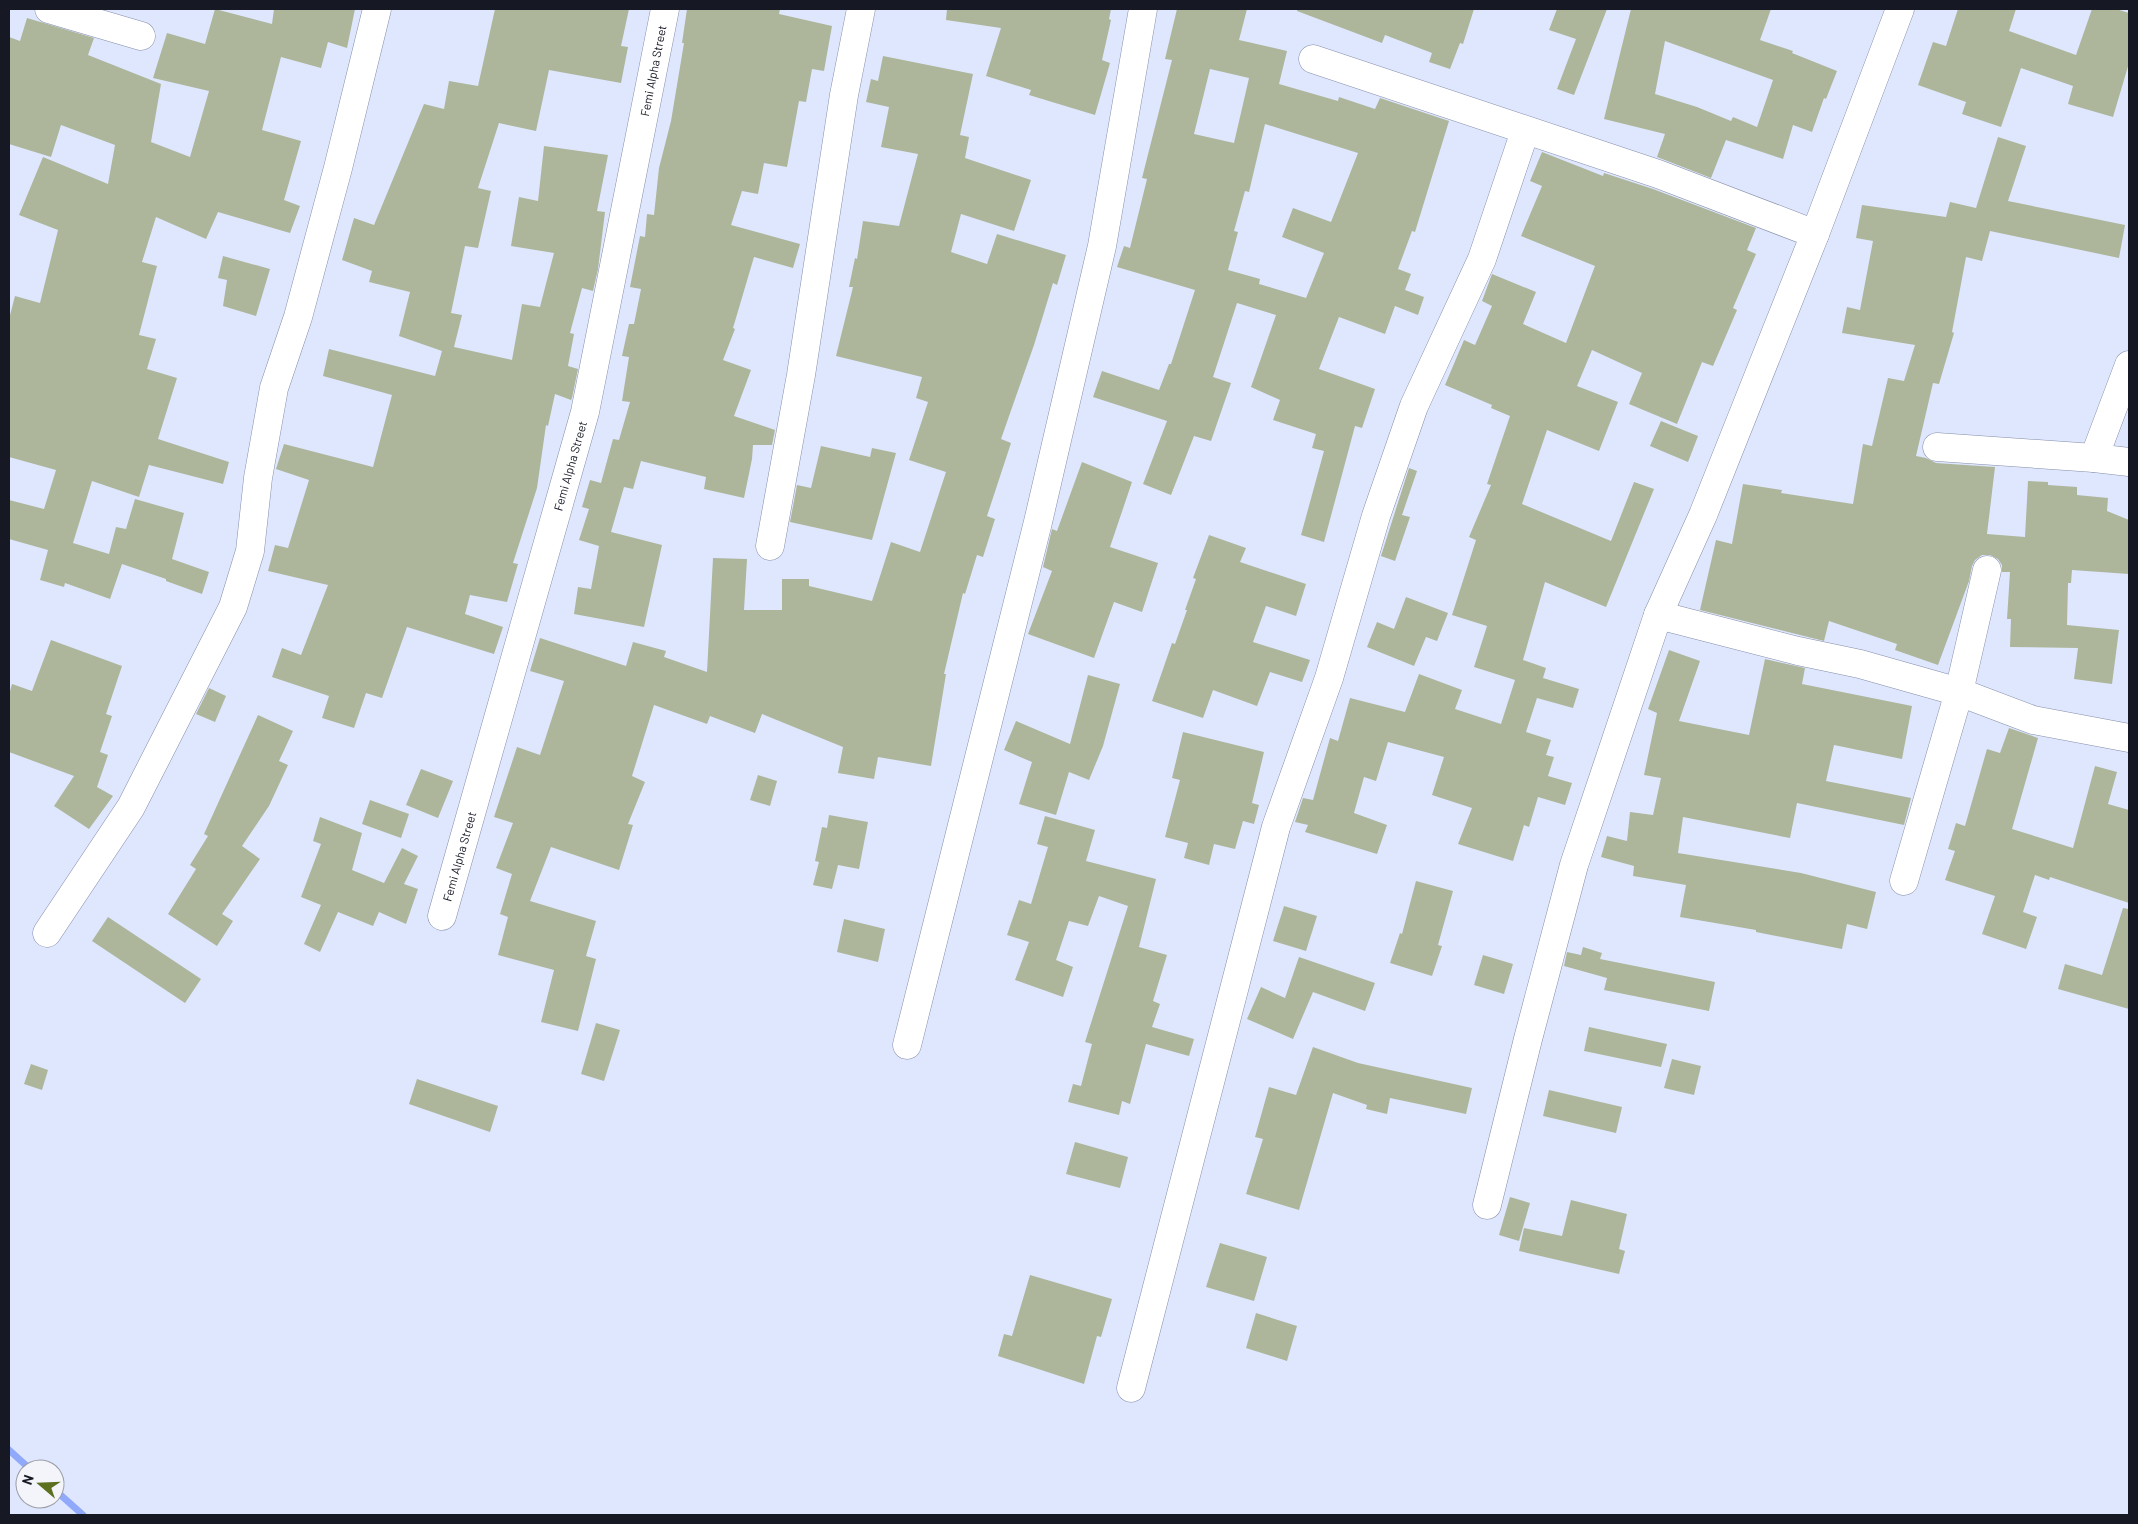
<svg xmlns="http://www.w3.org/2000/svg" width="2138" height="1524" font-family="Barlow,sans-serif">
<rect width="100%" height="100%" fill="#dfe7ff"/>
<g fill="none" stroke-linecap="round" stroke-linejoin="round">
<g stroke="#91a9fa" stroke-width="7">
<path d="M 9,1450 L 30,1469"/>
<path d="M 55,1490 L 83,1515"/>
</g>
</g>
<g fill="#adb69a" fill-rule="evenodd">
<path d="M 215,9 L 272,24 L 274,9 L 355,9 L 347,48 L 328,42 L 321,68 L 281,57 L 262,130 L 301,141 L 284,200 L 300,206 L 290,233 L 218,212 L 206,239 L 156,217 L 142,262 L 157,266 L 139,335 L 156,339 L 147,369 L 177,378 L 158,439 L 229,462 L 223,484 L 149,465 L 139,497 L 92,481 L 73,543 L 109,554 L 116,527 L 126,529 L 135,499 L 184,513 L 172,559 L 209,572 L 202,594 L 166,581 L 166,579 L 122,564 L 110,599 L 65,583 L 64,587 L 40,580 L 48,550 L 9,539 L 9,500 L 44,509 L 56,470 L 9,457 L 9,319 L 15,296 L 40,303 L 58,230 L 19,215 L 43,157 L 108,184 L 115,145 L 61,125 L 51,157 L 9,144 L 9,37 L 20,41 L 27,18 L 94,38 L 88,55 L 161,84 L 151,142 L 190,157 L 209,91 L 153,78 L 167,33 L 205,44 Z"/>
<path d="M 495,9 L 629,9 L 621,46 L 628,47 L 621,83 L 549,70 L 536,131 L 499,123 L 478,188 L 491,191 L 478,248 L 465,246 L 451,313 L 462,315 L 454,347 L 512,360 L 522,304 L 540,307 L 554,253 L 511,246 L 519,197 L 538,201 L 544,146 L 608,155 L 597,211 L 605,212 L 598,269 L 593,291 L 582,288 L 570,333 L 574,334 L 568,366 L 578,369 L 572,398 L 571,400 L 555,394 L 548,426 L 546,425 L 537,488 L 513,563 L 518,564 L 507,602 L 470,595 L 465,614 L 503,627 L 494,654 L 407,627 L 382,698 L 366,693 L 354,728 L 322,718 L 329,696 L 272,677 L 282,648 L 301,655 L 328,585 L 268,571 L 275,545 L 288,548 L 309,480 L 276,469 L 284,444 L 373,467 L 392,395 L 323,376 L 329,349 L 435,376 L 442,351 L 399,336 L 410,292 L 369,282 L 372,271 L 342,260 L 354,218 L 374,225 L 424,104 L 444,109 L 449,81 L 478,86 Z"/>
<path d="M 687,9 L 780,9 L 779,14 L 832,26 L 824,71 L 812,69 L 806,102 L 799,101 L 787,167 L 764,163 L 758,194 L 742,191 L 731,225 L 800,244 L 793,268 L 754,257 L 733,328 L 735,329 L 723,360 L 751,370 L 734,416 L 775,430 L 772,445 L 753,445 L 752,459 L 744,498 L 704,489 L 706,477 L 641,461 L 633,489 L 624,487 L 611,532 L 662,545 L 644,627 L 574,614 L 578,587 L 591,589 L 599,546 L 579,540 L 589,509 L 582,507 L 590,480 L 601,483 L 613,439 L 619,440 L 630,402 L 622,401 L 629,357 L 622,356 L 629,324 L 634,324 L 641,289 L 630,287 L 640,236 L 645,237 L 647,214 L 654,215 L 659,168 L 671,121 L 684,43 L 682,43 Z"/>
<path d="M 947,9 L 1111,9 L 1109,19 L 1111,20 L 1102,60 L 1110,63 L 1095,115 L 1029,95 L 1031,90 L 986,76 L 1001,28 L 946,20 Z"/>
<path d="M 1177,9 L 1247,9 L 1239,40 L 1287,51 L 1279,84 L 1338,101 L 1339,97 L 1375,109 L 1380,98 L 1449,121 L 1415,232 L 1412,231 L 1398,269 L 1411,274 L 1405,290 L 1424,297 L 1418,315 L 1395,306 L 1385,334 L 1339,317 L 1319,369 L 1375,389 L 1362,428 L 1355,426 L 1324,542 L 1301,535 L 1324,451 L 1312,448 L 1316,434 L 1273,420 L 1280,400 L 1251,387 L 1276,315 L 1237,303 L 1213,377 L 1231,383 L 1211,441 L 1194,436 L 1171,495 L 1143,484 L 1167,421 L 1093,397 L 1102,371 L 1159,390 L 1169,364 L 1171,364 L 1195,290 L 1117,267 L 1124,246 L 1130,248 L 1147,179 L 1142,178 L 1172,60 L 1165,59 ZM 1210,69 L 1249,78 L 1234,143 L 1194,134 ZM 1265,124 L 1358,153 L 1331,222 L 1293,208 L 1282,237 L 1324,253 L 1306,298 L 1259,284 L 1260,279 L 1228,270 L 1238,232 L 1234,231 L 1245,191 L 1249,192 Z"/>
<path d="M 1297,9 L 1474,9 L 1463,44 L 1460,43 L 1450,69 L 1429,62 L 1432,53 L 1385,35 L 1382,43 L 1297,11 Z"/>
<path d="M 1557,9 L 1607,9 L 1574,95 L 1557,89 L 1576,39 L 1549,30 Z"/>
<path d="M 1631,9 L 1771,9 L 1760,40 L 1793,51 L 1792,53 L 1837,71 L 1826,99 L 1824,98 L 1812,132 L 1793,125 L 1783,159 L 1726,140 L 1711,178 L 1657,157 L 1665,134 L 1604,119 ZM 1665,41 L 1773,80 L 1757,127 L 1733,117 L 1731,121 L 1697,107 L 1655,94 Z"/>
<path d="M 1958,9 L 2016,9 L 2009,31 L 2076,55 L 2092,9 L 2116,9 L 2129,13 L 2129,63 L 2113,117 L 2068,104 L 2073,86 L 2021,68 L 2001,127 L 1962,114 L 1966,102 L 1918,85 L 1933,42 L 1946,46 Z"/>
<path d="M 883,56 L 973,74 L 960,135 L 969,137 L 965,158 L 1031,180 L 1014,231 L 961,214 L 951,252 L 987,264 L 997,234 L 1066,255 L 1057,285 L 1053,283 L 1034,345 L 1001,439 L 1011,443 L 987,516 L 995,519 L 983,557 L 977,555 L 965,594 L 963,593 L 944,674 L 946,674 L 931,766 L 878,757 L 874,779 L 838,773 L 843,747 L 762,714 L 755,733 L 710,716 L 707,724 L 654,705 L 632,776 L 645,782 L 628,824 L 633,825 L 619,870 L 551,847 L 530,901 L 596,921 L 586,956 L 596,959 L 578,1031 L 541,1022 L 554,970 L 498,955 L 508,917 L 500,914 L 512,874 L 496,868 L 513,823 L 494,817 L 517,747 L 540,755 L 564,681 L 530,671 L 540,638 L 626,666 L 633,642 L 666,651 L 664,657 L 707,672 L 713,558 L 747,559 L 744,610 L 782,610 L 782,579 L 809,579 L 809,586 L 872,601 L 891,542 L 920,552 L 946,472 L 909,460 L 928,402 L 916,398 L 922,377 L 836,356 L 853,287 L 849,287 L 855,258 L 857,259 L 863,221 L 899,226 L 918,154 L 881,147 L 889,107 L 866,102 L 871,79 L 878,81 Z"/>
<path d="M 1998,137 L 2026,146 L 2008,201 L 2125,225 L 2119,258 L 1990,231 L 1982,261 L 1966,257 L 1952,332 L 1954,333 L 1939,384 L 1933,383 L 1916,456 L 1926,458 L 1936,463 L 1995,467 L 1987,534 L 2025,537 L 2028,481 L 2048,482 L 2048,485 L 2077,487 L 2077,495 L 2108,498 L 2107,511 L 2129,520 L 2129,574 L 2072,570 L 2071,583 L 2068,583 L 2067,625 L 2119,630 L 2112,684 L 2074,679 L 2078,648 L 2010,647 L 2011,619 L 2007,619 L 2010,572 L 2002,572 L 2002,565 L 1998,559 L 1990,555 L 1982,555 L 1975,560 L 1972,566 L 1969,581 L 1938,665 L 1895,650 L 1897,644 L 1829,621 L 1824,641 L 1700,610 L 1716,540 L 1732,544 L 1743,484 L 1782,490 L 1781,493 L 1853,504 L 1863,444 L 1872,446 L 1888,378 L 1904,381 L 1915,345 L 1842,333 L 1847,307 L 1860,310 L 1873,241 L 1856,238 L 1862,205 L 1946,217 L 1950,202 L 1976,208 Z"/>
<path d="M 1542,152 L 1603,176 L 1604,173 L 1653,189 L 1756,228 L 1747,250 L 1756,254 L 1733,308 L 1737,310 L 1713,366 L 1702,362 L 1677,424 L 1629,404 L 1642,373 L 1592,350 L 1577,386 L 1618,402 L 1599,451 L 1547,430 L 1522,504 L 1611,541 L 1634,482 L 1654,489 L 1606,607 L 1545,582 L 1523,660 L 1546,668 L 1543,678 L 1579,689 L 1573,708 L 1537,698 L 1526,732 L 1551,740 L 1546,755 L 1554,757 L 1548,776 L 1572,783 L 1565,805 L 1538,797 L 1529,827 L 1524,825 L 1513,861 L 1458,844 L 1472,808 L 1432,795 L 1444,757 L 1388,742 L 1376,781 L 1364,777 L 1354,813 L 1387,825 L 1377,854 L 1305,832 L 1308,825 L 1295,822 L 1303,798 L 1313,800 L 1330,738 L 1338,741 L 1350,698 L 1405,712 L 1419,674 L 1462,690 L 1455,709 L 1501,724 L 1515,680 L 1474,667 L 1487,626 L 1452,615 L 1476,540 L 1469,537 L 1491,485 L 1487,484 L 1510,416 L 1491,408 L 1492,405 L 1445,385 L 1464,340 L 1475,345 L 1492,306 L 1482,301 L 1492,274 L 1536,292 L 1523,324 L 1566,343 L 1595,266 L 1521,236 L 1542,186 L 1530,181 Z"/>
<path d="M 223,256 L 270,269 L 256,316 L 223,306 L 227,280 L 218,278 Z"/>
<path d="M 1661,421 L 1698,436 L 1688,462 L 1650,446 Z"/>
<path d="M 821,446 L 870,457 L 872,448 L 896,453 L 872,540 L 790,522 L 797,485 L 811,488 Z"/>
<path d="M 1082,462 L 1132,482 L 1110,547 L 1158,563 L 1142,612 L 1114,602 L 1094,658 L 1028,634 L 1052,571 L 1043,567 L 1052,529 L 1057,531 Z"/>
<path d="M 1409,468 L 1417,471 L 1402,515 L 1410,517 L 1395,561 L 1381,556 Z"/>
<path d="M 1209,535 L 1246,548 L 1240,562 L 1306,584 L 1296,616 L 1266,606 L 1253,642 L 1310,660 L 1302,682 L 1270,672 L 1257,706 L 1213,690 L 1203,718 L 1152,701 L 1172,643 L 1175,644 L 1187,610 L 1185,610 L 1196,579 L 1193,578 Z"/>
<path d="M 1406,597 L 1448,613 L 1437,641 L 1426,637 L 1414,666 L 1367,647 L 1377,622 L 1394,629 Z"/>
<path d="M 51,640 L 122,666 L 106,714 L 112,716 L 100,752 L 108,755 L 97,787 L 113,796 L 89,829 L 54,806 L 74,776 L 9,752 L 9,695 L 12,684 L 32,691 Z"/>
<path d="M 1669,650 L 1700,661 L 1679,721 L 1749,735 L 1765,659 L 1805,668 L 1802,684 L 1912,706 L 1902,759 L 1834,745 L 1826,781 L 1911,798 L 1904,825 L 1797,803 L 1790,838 L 1683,817 L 1678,853 L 1801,873 L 1876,892 L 1867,929 L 1847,924 L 1842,949 L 1756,932 L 1756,930 L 1680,917 L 1686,885 L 1633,876 L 1634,866 L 1601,857 L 1607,836 L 1627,841 L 1630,812 L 1653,815 L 1661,778 L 1644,775 L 1657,713 L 1648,709 Z"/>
<path d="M 1088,675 L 1120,684 L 1103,746 L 1089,780 L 1069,772 L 1056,815 L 1019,804 L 1032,762 L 1004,750 L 1016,721 L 1070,744 Z"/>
<path d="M 209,688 L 226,696 L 215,722 L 196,714 Z"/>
<path d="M 258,715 L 293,731 L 279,761 L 288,765 L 269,806 L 242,846 L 260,859 L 222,914 L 233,921 L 217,946 L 168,914 L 196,869 L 190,865 L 208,836 L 204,834 Z"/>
<path d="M 2009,728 L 2038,738 L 2012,829 L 2073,848 L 2095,766 L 2117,772 L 2108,804 L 2129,810 L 2129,903 L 2050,877 L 2049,880 L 2035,875 L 2023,912 L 2037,917 L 2026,949 L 1982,934 L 1995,896 L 1945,880 L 1955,851 L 1948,849 L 1956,823 L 1965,826 L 1987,749 L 2000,753 Z"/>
<path d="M 1183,732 L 1264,752 L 1252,803 L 1259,805 L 1254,824 L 1243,821 L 1235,849 L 1214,844 L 1209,865 L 1184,858 L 1188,843 L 1165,837 L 1180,780 L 1172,778 Z"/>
<path d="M 421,769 L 453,781 L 438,818 L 406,805 Z"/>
<path d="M 758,775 L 777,781 L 770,806 L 750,800 Z"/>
<path d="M 370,800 L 409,814 L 401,838 L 362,824 Z"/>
<path d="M 829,815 L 868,822 L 859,869 L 838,865 L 832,889 L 813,885 L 819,862 L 815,861 L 822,827 L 827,828 Z"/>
<path d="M 1045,816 L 1095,830 L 1086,861 L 1156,879 L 1139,947 L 1167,955 L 1153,1001 L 1160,1004 L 1152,1027 L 1194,1039 L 1189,1056 L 1146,1044 L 1130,1104 L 1122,1101 L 1119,1115 L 1068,1102 L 1073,1084 L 1081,1086 L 1092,1044 L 1085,1042 L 1128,906 L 1099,896 L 1088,926 L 1069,921 L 1056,960 L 1073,967 L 1063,997 L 1015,980 L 1029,942 L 1007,935 L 1019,900 L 1031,904 L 1048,847 L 1037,844 Z"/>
<path d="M 320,817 L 362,833 L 352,870 L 384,883 L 402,848 L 418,856 L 404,884 L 418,889 L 406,924 L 379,912 L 373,926 L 338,912 L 320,952 L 304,944 L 321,905 L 301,897 L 321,844 L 313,841 Z"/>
<path d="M 1416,881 L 1453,891 L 1438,945 L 1442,946 L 1432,976 L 1390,963 L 1400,933 L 1402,934 Z"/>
<path d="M 1284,906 L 1317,916 L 1306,951 L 1273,941 Z"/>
<path d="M 2123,908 L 2129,909 L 2129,1009 L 2058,989 L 2065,964 L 2102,975 Z"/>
<path d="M 108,917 L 201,979 L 185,1003 L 92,941 Z"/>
<path d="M 844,919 L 885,929 L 878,962 L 837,952 Z"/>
<path d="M 1583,947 L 1602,953 L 1600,959 L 1715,982 L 1709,1011 L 1604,990 L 1607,978 L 1564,966 L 1567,952 L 1581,955 Z"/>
<path d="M 1483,955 L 1513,964 L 1504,994 L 1474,985 Z"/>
<path d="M 1299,957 L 1375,983 L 1365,1011 L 1313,992 L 1293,1039 L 1247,1019 L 1261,987 L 1285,998 Z"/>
<path d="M 596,1023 L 620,1030 L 604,1081 L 581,1074 Z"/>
<path d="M 1589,1027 L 1667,1044 L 1661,1067 L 1584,1051 Z"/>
<path d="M 1313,1047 L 1358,1063 L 1472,1088 L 1466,1114 L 1390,1098 L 1387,1114 L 1366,1109 L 1367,1105 L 1333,1093 L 1299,1210 L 1246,1194 L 1263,1139 L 1255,1137 L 1269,1087 L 1296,1095 Z"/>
<path d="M 1672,1059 L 1701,1066 L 1694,1095 L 1664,1088 Z"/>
<path d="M 31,1064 L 48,1070 L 42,1090 L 24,1084 Z"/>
<path d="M 417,1079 L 498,1106 L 490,1132 L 409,1104 Z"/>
<path d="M 1549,1090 L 1622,1107 L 1616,1133 L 1543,1116 Z"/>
<path d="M 1075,1142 L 1128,1157 L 1120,1188 L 1066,1174 Z"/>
<path d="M 1510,1197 L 1530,1203 L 1519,1241 L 1499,1235 Z"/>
<path d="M 1571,1200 L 1627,1214 L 1619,1249 L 1625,1251 L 1619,1274 L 1519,1251 L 1524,1228 L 1562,1236 Z"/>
<path d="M 1220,1243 L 1267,1257 L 1254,1301 L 1206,1287 Z"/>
<path d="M 1030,1275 L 1112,1299 L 1101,1337 L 1097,1336 L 1084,1384 L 998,1356 L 1004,1334 L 1012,1336 Z"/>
<path d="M 1256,1313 L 1297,1326 L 1287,1361 L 1246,1348 Z"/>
</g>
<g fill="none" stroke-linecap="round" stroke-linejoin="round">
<defs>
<g id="minor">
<path d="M 49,9 L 141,36"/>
<path d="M 1313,59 L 1658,174 L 1815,234"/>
<path d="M 1937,447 L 2094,458 L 2129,462"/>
<path d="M 2094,458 L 2129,365"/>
<path d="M 770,546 L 801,375 L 844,95 L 861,9"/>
<path d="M 1658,615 L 1798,651 L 1860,664 L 1959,692 L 2033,720 L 2129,738"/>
<path d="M 1904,881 L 1959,692 L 1987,570"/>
<path id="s1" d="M 442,916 L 585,412 L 665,9"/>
<path d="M 47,933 L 131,807 L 233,607 L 250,551 L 258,478 L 274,388 L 298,317 L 338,168 L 377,9"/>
<path d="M 907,1045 L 1038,522 L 1102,246 L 1143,9"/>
<path d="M 1487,1205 L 1528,1039 L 1574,865 L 1658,615 L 1703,515 L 1815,234 L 1900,9"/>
<path d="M 1131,1388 L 1276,827 L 1329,678 L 1376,516 L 1414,406 L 1482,259 L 1525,131"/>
</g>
</defs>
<use href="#minor" stroke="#858ea8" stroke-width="29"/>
<use href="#minor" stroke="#fff" stroke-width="28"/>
</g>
<g text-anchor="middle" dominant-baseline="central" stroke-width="4" stroke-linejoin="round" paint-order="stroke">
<g font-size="12" fill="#161924" stroke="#f3f5fb">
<text stroke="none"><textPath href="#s1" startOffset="872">Femi Alpha Street</textPath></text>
<text stroke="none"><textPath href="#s1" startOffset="468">Femi Alpha Street</textPath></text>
<text stroke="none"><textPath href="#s1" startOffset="62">Femi Alpha Street</textPath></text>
</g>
</g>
<rect width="2138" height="1524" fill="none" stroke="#161924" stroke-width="20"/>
<g transform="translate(40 1484) rotate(289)"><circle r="24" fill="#f3f5fb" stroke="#9b9da5"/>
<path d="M0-4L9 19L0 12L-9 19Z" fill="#5c701f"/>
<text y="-8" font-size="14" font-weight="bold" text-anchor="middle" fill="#161924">N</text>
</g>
</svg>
